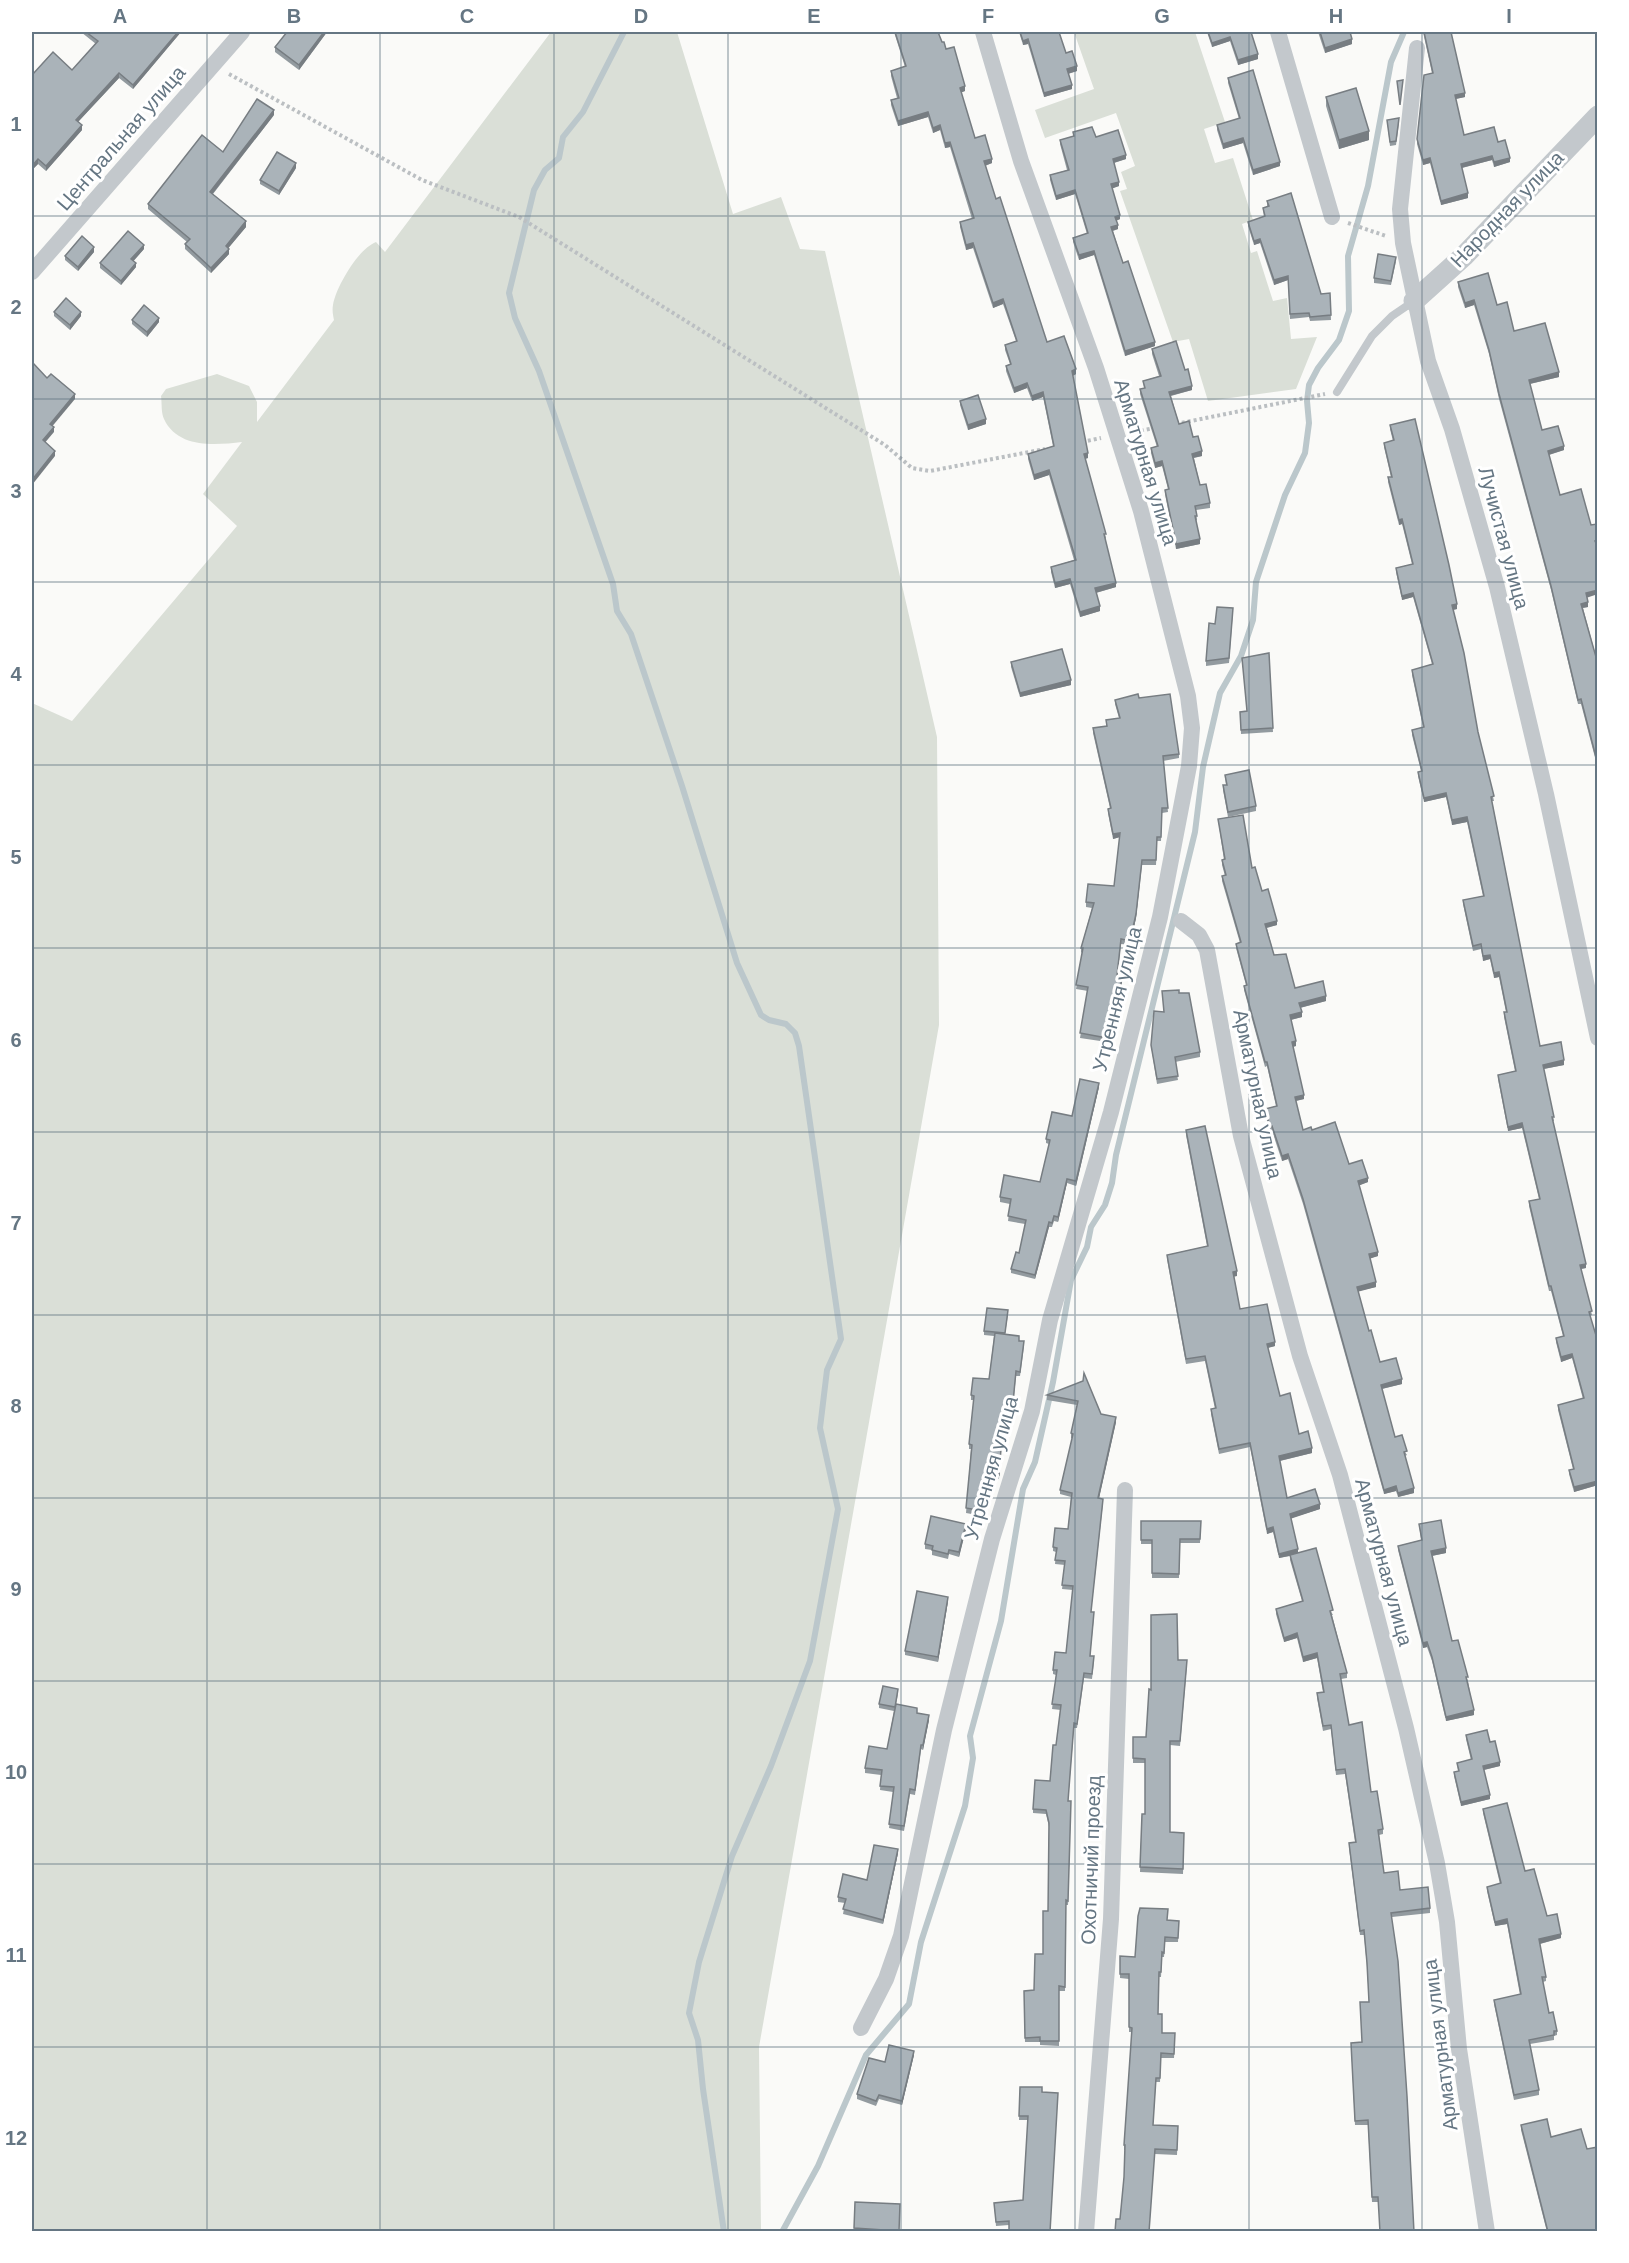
<svg xmlns="http://www.w3.org/2000/svg" width="1629" height="2263" font-family="Arial,sans-serif">
<rect width="100%" height="100%" fill="#fafaf8"/>
<g fill="#dadfd7">
<path d="M 551,32 L 677,32 L 733,214 L 781,197 L 800,249 L 825,251 L 937,737 L 939,1025 L 759,2047 L 761,2231 L 32,2231 L 32,703 L 72,721 L 237,526 L 203,494 L 242,442 C 216,445 178,449 164,419 C 161,413 162,403 161,396 L 166,389 L 217,374 L 249,386 L 257,402 L 257,422 L 334,320 C 333,315 332,310 333,305 C 336,287 358,249 376,242 L 385,252 Z"/>
<path d="M 1074,32 L 1195,32 L 1225,122 L 1204,129 L 1215,163 L 1233,158 L 1253,220 L 1242,224 L 1251,253 L 1257,251 L 1273,301 L 1287,298 L 1291,339 L 1317,337 L 1296,389 L 1208,401 L 1189,339 L 1173,342 L 1120,191 L 1127,189 L 1121,172 L 1135,166 L 1116,113 L 1045,138 L 1035,110 L 1094,89 Z"/>
</g>
<g fill="none" stroke-linecap="round" stroke-linejoin="round">
<g stroke="#bbc7cb" stroke-width="6">
<path d="M 624,32 L 583,112 L 563,137 L 559,158 L 545,170 L 534,190 L 509,293 L 515,318 L 539,371 L 613,584 L 617,611 L 631,634 L 682,786 L 737,963 L 761,1015 L 769,1020 L 786,1024 L 795,1033 L 799,1046 L 841,1339 L 827,1370 L 820,1428 L 838,1509 L 810,1661 L 771,1766 L 732,1856 L 699,1962 L 689,2013 L 698,2040 L 703,2089 L 724,2232"/>
<path d="M 782,2232 L 818,2166 L 866,2055 L 909,2004 L 921,1942 L 965,1806 L 973,1758 L 970,1736 L 1001,1621 L 1023,1489 L 1035,1462 L 1053,1382 L 1071,1280 L 1087,1247 L 1091,1227 L 1105,1205 L 1112,1183 L 1116,1155 L 1195,832 L 1203,767 L 1220,693 L 1241,656 L 1253,620 L 1256,582 L 1285,495 L 1305,453 L 1309,423 L 1307,401 L 1309,385 L 1318,368 L 1339,340 L 1349,311 L 1348,256 L 1368,186 L 1391,62 L 1404,32"/>
</g>
<g stroke="#bbbfc2" stroke-width="4" stroke-dasharray="3 3" stroke-linecap="butt">
<path d="M 229,74 L 422,180 L 519,217 L 885,445 L 912,468 L 930,471 L 1045,449"/>
<path d="M 1348,223 L 1386,236"/>
<path d="M 1176,424 L 1325,394"/>
<path d="M 1135,432 L 1154,428"/>
<path d="M 1082,442 L 1101,438"/>
</g>
<path stroke="#c3c8cc" stroke-width="8" d="M 1337,392 L 1372,336 L 1392,316 L 1414,301"/>
<g stroke="#c3c8cc" stroke-width="16">
<path d="M 1278,32 L 1332,217"/>
<path d="M 1417,48 L 1400,209 L 1403,243 L 1428,361 L 1452,429 L 1497,587 L 1546,794 L 1598,1038"/>
<path d="M 32,272 L 242,32"/>
<path d="M 1181,921 L 1199,935 L 1207,950 L 1241,1136 L 1300,1356 L 1340,1475 L 1406,1728 L 1437,1863 L 1447,1922 L 1459,2049 L 1487,2232"/>
<path d="M 861,2028 L 886,1979 L 901,1936 L 944,1730 L 992,1539 L 1032,1411 L 1050,1320 L 1111,1112 L 1160,917 L 1189,766 L 1192,728 L 1188,696 L 1141,511 L 1096,368 L 1021,161 L 983,32"/>
<path d="M 1086,2232 L 1111,1919 L 1125,1490"/>
</g>
<path stroke="#c3c8cc" stroke-width="21" d="M 1414,301 L 1464,256 L 1598,116"/>
</g>
<g fill="#929a9f">
<path d="M 81,32 L 181,32 L 133,89 L 119,78 L 78,122 L 82,130 L 46,171 L 38,164 L 32,170 L 32,75 L 72,70 L 96,44 Z"/>
<path d="M 327,32 L 299,70 L 275,52 L 275,47 Z"/>
<path d="M 892,32 L 938,32 L 942,42 L 946,49 L 965,91 L 961,92 L 975,138 L 992,163 L 985,166 L 996,199 L 1047,342 L 1076,374 L 1073,376 L 1088,458 L 1085,459 L 1106,538 L 1105,539 L 1116,587 L 1096,593 L 1100,611 L 1080,617 L 1070,584 L 1055,588 L 1051,572 L 1051,567 L 1074,560 L 1049,475 L 1034,480 L 1028,459 L 1028,454 L 1053,446 L 1043,397 L 1032,401 L 1027,388 L 1014,393 L 1006,371 L 1006,366 L 1010,364 L 1005,350 L 1005,345 L 1016,341 L 1003,304 L 993,308 L 973,248 L 966,250 L 960,227 L 960,222 L 972,219 L 950,147 L 945,148 L 940,130 L 933,133 L 928,117 L 898,126 L 891,105 L 891,100 L 897,98 L 891,76 L 891,71 L 905,67 L 894,32 L 892,33 Z"/>
<path d="M 1019,32 L 1059,32 L 1066,53 L 1077,71 L 1068,74 L 1072,89 L 1044,97 L 1028,44 L 1023,45 Z"/>
<path d="M 1207,32 L 1251,32 L 1258,59 L 1238,65 L 1230,41 L 1212,47 Z"/>
<path d="M 1318,32 L 1350,32 L 1352,44 L 1325,53 Z"/>
<path d="M 1423,32 L 1451,32 L 1465,97 L 1456,99 L 1464,135 L 1498,142 L 1510,162 L 1494,167 L 1492,160 L 1462,168 L 1468,198 L 1441,205 L 1430,163 L 1423,165 L 1417,144 L 1417,139 L 1432,73 Z"/>
<path d="M 1228,78 L 1280,166 L 1253,175 L 1243,143 L 1223,149 L 1217,130 L 1217,125 L 1239,119 L 1228,83 Z"/>
<path d="M 1326,97 L 1369,140 L 1339,149 L 1326,106 Z"/>
<path d="M 274,115 L 213,194 L 246,227 L 228,248 L 229,254 L 211,273 L 185,249 L 185,244 L 187,242 L 148,209 L 148,204 L 223,152 Z"/>
<path d="M 1387,120 L 1399,123 L 1396,145 L 1390,146 Z"/>
<path d="M 1073,132 L 1096,137 L 1126,159 L 1114,163 L 1119,186 L 1112,188 L 1120,219 L 1116,221 L 1118,229 L 1113,231 L 1123,263 L 1155,346 L 1125,356 L 1094,255 L 1079,260 L 1073,242 L 1073,238 L 1087,234 L 1075,194 L 1056,200 L 1050,180 L 1050,175 L 1067,170 L 1060,144 L 1060,140 L 1073,136 Z"/>
<path d="M 296,168 L 279,195 L 260,184 L 260,180 Z"/>
<path d="M 1267,201 L 1321,294 L 1330,293 L 1331,320 L 1310,321 L 1309,317 L 1290,319 L 1288,280 L 1274,285 L 1260,243 L 1254,245 L 1248,226 L 1248,222 L 1264,217 L 1263,208 L 1267,207 Z"/>
<path d="M 144,249 L 133,261 L 136,267 L 121,285 L 100,268 L 100,263 Z"/>
<path d="M 94,252 L 78,271 L 65,260 L 65,256 Z"/>
<path d="M 1396,261 L 1391,285 L 1374,283 L 1374,278 Z"/>
<path d="M 1458,282 L 1497,305 L 1514,331 L 1559,377 L 1530,384 L 1542,430 L 1564,450 L 1549,455 L 1560,495 L 1597,545 L 1587,597 L 1588,607 L 1583,608 L 1598,664 L 1598,769 L 1581,704 L 1578,704 L 1551,590 L 1499,399 L 1489,354 L 1474,305 L 1465,308 L 1458,287 Z"/>
<path d="M 54,312 L 81,316 L 70,330 L 54,316 Z"/>
<path d="M 132,320 L 159,322 L 147,337 L 132,324 Z"/>
<path d="M 1152,349 L 1192,390 L 1171,396 L 1179,424 L 1193,437 L 1202,456 L 1194,458 L 1200,485 L 1210,503 L 1210,508 L 1196,510 L 1197,520 L 1196,521 L 1200,544 L 1176,549 L 1165,494 L 1165,490 L 1168,489 L 1162,466 L 1155,468 L 1151,453 L 1151,448 L 1157,447 L 1140,394 L 1140,389 L 1144,388 L 1143,381 L 1159,376 L 1152,354 Z"/>
<path d="M 960,401 L 986,424 L 968,430 L 960,405 Z"/>
<path d="M 1390,425 L 1457,609 L 1453,610 L 1478,732 L 1494,801 L 1492,801 L 1540,1046 L 1564,1065 L 1544,1069 L 1554,1121 L 1553,1121 L 1586,1268 L 1581,1269 L 1592,1315 L 1590,1316 L 1598,1342 L 1598,1485 L 1574,1492 L 1569,1474 L 1569,1470 L 1573,1469 L 1558,1410 L 1558,1405 L 1583,1399 L 1572,1358 L 1561,1362 L 1556,1342 L 1556,1338 L 1563,1336 L 1551,1291 L 1549,1291 L 1529,1206 L 1529,1201 L 1539,1199 L 1522,1128 L 1508,1131 L 1498,1079 L 1498,1075 L 1515,1071 L 1504,1017 L 1504,1012 L 1506,1012 L 1499,977 L 1494,978 L 1490,959 L 1483,961 L 1481,949 L 1473,951 L 1463,904 L 1463,900 L 1483,896 L 1467,822 L 1452,825 L 1446,797 L 1424,802 L 1418,776 L 1418,772 L 1421,771 L 1412,735 L 1412,730 L 1423,727 L 1412,675 L 1412,670 L 1432,664 L 1413,597 L 1402,600 L 1396,572 L 1396,568 L 1412,564 L 1402,524 L 1399,525 L 1388,482 L 1388,477 L 1391,477 L 1384,447 L 1384,443 L 1393,441 L 1390,429 Z"/>
<path d="M 1233,612 L 1229,663 L 1206,666 L 1206,661 L 1215,624 Z"/>
<path d="M 1269,653 L 1273,732 L 1241,734 L 1240,712 L 1247,711 L 1242,658 Z"/>
<path d="M 1011,662 L 1071,685 L 1020,697 L 1011,667 Z"/>
<path d="M 1139,698 L 1179,754 L 1179,758 L 1163,761 L 1168,812 L 1162,813 L 1161,841 L 1157,841 L 1156,865 L 1142,865 L 1136,918 L 1130,945 L 1121,944 L 1117,976 L 1122,982 L 1119,1002 L 1114,1001 L 1107,1042 L 1080,1038 L 1088,991 L 1076,989 L 1082,953 L 1081,952 L 1081,948 L 1092,908 L 1086,907 L 1086,902 L 1114,886 L 1120,837 L 1113,839 L 1108,813 L 1108,809 L 1110,808 L 1093,733 L 1093,728 L 1106,726 L 1106,720 L 1119,718 L 1115,704 L 1115,700 Z"/>
<path d="M 1225,775 L 1256,806 L 1256,811 L 1228,817 L 1223,790 L 1223,785 L 1226,785 Z"/>
<path d="M 1218,819 L 1252,868 L 1277,925 L 1267,928 L 1274,955 L 1295,988 L 1326,1001 L 1300,1008 L 1302,1017 L 1291,1020 L 1296,1046 L 1292,1047 L 1304,1099 L 1296,1101 L 1303,1130 L 1312,1130 L 1368,1182 L 1359,1185 L 1378,1256 L 1370,1258 L 1376,1287 L 1358,1291 L 1369,1331 L 1380,1362 L 1402,1384 L 1382,1389 L 1395,1437 L 1407,1455 L 1405,1456 L 1414,1493 L 1398,1497 L 1396,1491 L 1384,1494 L 1303,1204 L 1288,1159 L 1282,1161 L 1272,1131 L 1270,1131 L 1265,1114 L 1265,1109 L 1276,1106 L 1267,1066 L 1265,1067 L 1244,990 L 1244,986 L 1246,985 L 1236,948 L 1236,944 L 1240,943 L 1222,881 L 1222,876 L 1225,876 L 1222,865 L 1222,860 L 1224,860 Z"/>
<path d="M 1179,993 L 1200,1052 L 1200,1057 L 1175,1062 L 1178,1080 L 1157,1084 L 1151,1045 L 1163,1012 Z"/>
<path d="M 1099,1087 L 1076,1186 L 1067,1183 L 1058,1222 L 1054,1221 L 1052,1227 L 1049,1227 L 1035,1279 L 1011,1273 L 1011,1269 L 1019,1253 L 1025,1224 L 1008,1221 L 1010,1204 L 1000,1202 L 1000,1197 L 1040,1182 L 1049,1144 L 1046,1143 L 1046,1139 L 1072,1116 Z"/>
<path d="M 1186,1130 L 1237,1276 L 1234,1276 L 1240,1309 L 1275,1346 L 1268,1348 L 1280,1396 L 1299,1434 L 1312,1453 L 1280,1461 L 1287,1498 L 1320,1509 L 1291,1518 L 1298,1553 L 1333,1615 L 1332,1615 L 1347,1673 L 1347,1678 L 1341,1679 L 1349,1725 L 1383,1829 L 1383,1834 L 1379,1835 L 1384,1873 L 1400,1890 L 1430,1908 L 1430,1913 L 1392,1917 L 1378,2202 L 1372,2202 L 1368,2125 L 1355,2125 L 1351,2043 L 1362,2042 L 1369,2002 L 1367,1967 L 1364,1935 L 1360,1935 L 1349,1848 L 1349,1843 L 1355,1842 L 1345,1774 L 1336,1775 L 1331,1729 L 1323,1731 L 1317,1698 L 1317,1693 L 1323,1692 L 1317,1658 L 1303,1662 L 1297,1638 L 1284,1642 L 1276,1614 L 1276,1609 L 1302,1601 L 1290,1560 L 1290,1556 L 1279,1558 L 1273,1532 L 1267,1534 L 1250,1447 L 1219,1454 L 1211,1414 L 1211,1409 L 1215,1409 L 1205,1361 L 1186,1364 L 1167,1259 L 1167,1255 L 1207,1246 L 1186,1135 Z"/>
<path d="M 1008,1315 L 1005,1334 L 1019,1341 L 1024,1346 L 1020,1376 L 1016,1376 L 1011,1427 L 1003,1427 L 999,1479 L 989,1478 L 983,1516 L 966,1513 L 971,1449 L 969,1449 L 969,1444 L 974,1400 L 971,1400 L 971,1395 L 989,1379 L 994,1336 L 984,1335 L 984,1331 Z"/>
<path d="M 1083,1381 L 1101,1414 L 1116,1422 L 1099,1498 L 1103,1503 L 1091,1612 L 1094,1617 L 1090,1656 L 1094,1661 L 1092,1679 L 1084,1678 L 1077,1728 L 1074,1728 L 1068,1801 L 1071,1801 L 1068,1905 L 1066,1905 L 1065,1991 L 1059,1991 L 1059,2046 L 1040,2045 L 1040,2042 L 1025,2042 L 1024,1991 L 1034,1990 L 1043,1954 L 1048,1911 L 1049,1827 L 1046,1814 L 1033,1813 L 1033,1809 L 1050,1781 L 1056,1745 L 1061,1710 L 1052,1709 L 1056,1675 L 1053,1674 L 1053,1670 L 1066,1653 L 1073,1590 L 1062,1589 L 1065,1565 L 1055,1564 L 1056,1552 L 1053,1551 L 1053,1547 L 1068,1529 L 1071,1497 L 1060,1494 L 1060,1490 L 1072,1438 L 1071,1438 L 1071,1433 L 1077,1405 L 1047,1400 L 1047,1395 Z"/>
<path d="M 1141,1521 L 1201,1521 L 1200,1543 L 1180,1543 L 1179,1578 L 1152,1578 L 1152,1544 L 1141,1544 Z"/>
<path d="M 1419,1524 L 1446,1553 L 1432,1556 L 1452,1641 L 1468,1681 L 1474,1715 L 1446,1721 L 1432,1661 L 1427,1647 L 1423,1648 L 1398,1550 L 1398,1546 L 1421,1540 Z"/>
<path d="M 966,1529 L 959,1557 L 949,1554 L 948,1559 L 932,1555 L 932,1550 L 925,1549 L 925,1544 Z"/>
<path d="M 948,1601 L 938,1662 L 905,1655 L 905,1651 Z"/>
<path d="M 1178,1660 L 1187,1664 L 1180,1746 L 1170,1745 L 1170,1832 L 1184,1833 L 1183,1874 L 1140,1872 L 1142,1814 L 1145,1814 L 1145,1763 L 1133,1763 L 1133,1737 L 1146,1737 L 1151,1690 Z"/>
<path d="M 898,1694 L 896,1704 L 917,1713 L 929,1720 L 923,1750 L 921,1749 L 915,1795 L 910,1794 L 904,1831 L 889,1828 L 893,1792 L 880,1790 L 881,1775 L 865,1773 L 865,1768 L 887,1749 L 894,1711 L 879,1708 L 879,1704 Z"/>
<path d="M 1466,1735 L 1490,1742 L 1500,1766 L 1484,1770 L 1490,1799 L 1461,1806 L 1454,1776 L 1454,1772 L 1458,1771 L 1457,1763 L 1471,1760 L 1466,1739 Z"/>
<path d="M 1483,1809 L 1525,1871 L 1547,1916 L 1561,1938 L 1540,1944 L 1546,1977 L 1546,1981 L 1543,1982 L 1549,2013 L 1557,2031 L 1557,2035 L 1554,2036 L 1554,2040 L 1530,2044 L 1539,2090 L 1539,2095 L 1514,2100 L 1494,2004 L 1494,2000 L 1520,1995 L 1507,1924 L 1495,1926 L 1487,1891 L 1487,1887 L 1500,1884 L 1483,1813 Z"/>
<path d="M 898,1853 L 883,1924 L 843,1914 L 845,1903 L 838,1902 L 838,1897 L 867,1880 Z"/>
<path d="M 1168,1920 L 1179,1921 L 1178,1942 L 1165,1942 L 1164,1957 L 1162,1957 L 1161,1977 L 1159,1977 L 1158,2014 L 1162,2033 L 1175,2038 L 1174,2058 L 1161,2058 L 1160,2082 L 1156,2082 L 1153,2125 L 1178,2126 L 1177,2155 L 1155,2154 L 1120,2219 L 1124,2177 L 1125,2150 L 1124,2150 L 1124,2145 L 1132,2032 L 1129,2032 L 1129,1979 L 1120,1978 L 1120,1956 L 1135,1957 Z"/>
<path d="M 914,2055 L 902,2105 L 879,2099 L 876,2106 L 857,2099 L 857,2094 L 885,2062 Z"/>
<path d="M 1020,2087 L 1042,2087 L 1051,2232 L 1009,2225 L 996,2226 L 994,2203 L 1023,2200 L 1028,2120 L 1019,2120 Z"/>
<path d="M 1521,2125 L 1587,2149 L 1598,2232 L 1547,2232 L 1521,2130 Z"/>
<path d="M 855,2202 L 900,2204 L 899,2232 L 854,2232 Z"/>
</g>
<g fill="#777d82">
<path d="M 178,32 L 181,32 L 133,89 L 133,85 Z"/>
<path d="M 324,32 L 327,32 L 299,70 L 299,65 Z"/>
<path d="M 1230,37 L 1230,41 L 1212,47 L 1212,43 Z"/>
<path d="M 1028,39 L 1028,44 L 1023,45 L 1023,41 Z"/>
<path d="M 1352,39 L 1352,44 L 1325,53 L 1325,48 Z"/>
<path d="M 1258,54 L 1258,59 L 1238,65 L 1238,60 Z"/>
<path d="M 1077,66 L 1077,71 L 1067,74 L 1067,69 Z"/>
<path d="M 119,73 L 119,78 L 76,124 L 76,120 Z"/>
<path d="M 1072,85 L 1072,89 L 1044,97 L 1044,93 Z"/>
<path d="M 965,86 L 965,91 L 960,93 L 960,88 Z"/>
<path d="M 1465,93 L 1465,97 L 1455,99 L 1455,95 Z"/>
<path d="M 274,110 L 274,115 L 210,197 L 210,192 Z"/>
<path d="M 928,112 L 928,117 L 898,126 L 898,121 Z"/>
<path d="M 82,125 L 82,130 L 46,171 L 46,166 Z"/>
<path d="M 940,125 L 940,130 L 933,133 L 933,128 Z"/>
<path d="M 1369,131 L 1369,140 L 1339,149 L 1339,140 Z"/>
<path d="M 1243,138 L 1243,143 L 1223,149 L 1223,144 Z"/>
<path d="M 950,142 L 950,147 L 945,148 L 945,143 Z"/>
<path d="M 1126,155 L 1126,159 L 1113,163 L 1113,159 Z"/>
<path d="M 1492,156 L 1492,160 L 1461,168 L 1461,164 Z"/>
<path d="M 1430,158 L 1430,163 L 1423,165 L 1423,160 Z"/>
<path d="M 1510,158 L 1510,162 L 1494,167 L 1494,162 Z"/>
<path d="M 38,159 L 38,164 L 32,170 L 32,166 Z"/>
<path d="M 992,159 L 992,163 L 984,166 L 984,161 Z"/>
<path d="M 1280,162 L 1280,166 L 1253,175 L 1253,170 Z"/>
<path d="M 296,163 L 296,168 L 279,195 L 279,191 Z"/>
<path d="M 1119,182 L 1119,186 L 1111,189 L 1111,184 Z"/>
<path d="M 1075,190 L 1075,194 L 1056,200 L 1056,196 Z"/>
<path d="M 1468,193 L 1468,198 L 1441,205 L 1441,201 Z"/>
<path d="M 1120,215 L 1120,219 L 1115,221 L 1115,217 Z"/>
<path d="M 246,221 L 246,227 L 226,251 L 226,246 Z"/>
<path d="M 1118,225 L 1118,229 L 1111,231 L 1111,227 Z"/>
<path d="M 1260,239 L 1260,243 L 1254,245 L 1254,241 Z"/>
<path d="M 973,243 L 973,248 L 966,250 L 966,245 Z"/>
<path d="M 144,245 L 144,249 L 131,264 L 131,259 Z"/>
<path d="M 94,247 L 94,252 L 78,271 L 78,267 Z"/>
<path d="M 229,249 L 229,254 L 211,273 L 211,268 Z"/>
<path d="M 1094,251 L 1094,255 L 1079,260 L 1079,255 Z"/>
<path d="M 136,263 L 136,267 L 121,285 L 121,281 Z"/>
<path d="M 1288,276 L 1288,280 L 1274,285 L 1274,280 Z"/>
<path d="M 1003,299 L 1003,304 L 993,308 L 993,303 Z"/>
<path d="M 1474,300 L 1474,305 L 1465,308 L 1465,303 Z"/>
<path d="M 81,312 L 81,316 L 70,330 L 70,325 Z"/>
<path d="M 159,318 L 159,322 L 147,337 L 147,332 Z"/>
<path d="M 1155,342 L 1155,346 L 1125,356 L 1125,351 Z"/>
<path d="M 1076,369 L 1076,374 L 1072,376 L 1072,371 Z"/>
<path d="M 1559,372 L 1559,377 L 1529,384 L 1529,380 Z"/>
<path d="M 1027,383 L 1027,388 L 1014,393 L 1014,388 Z"/>
<path d="M 1192,386 L 1192,390 L 1169,396 L 1169,392 Z"/>
<path d="M 1043,392 L 1043,397 L 1032,401 L 1032,396 Z"/>
<path d="M 75,394 L 75,399 L 50,429 L 50,424 Z"/>
<path d="M 986,419 L 986,424 L 968,430 L 968,425 Z"/>
<path d="M 54,427 L 54,432 L 43,445 L 43,440 Z"/>
<path d="M 1564,446 L 1564,450 L 1548,455 L 1548,451 Z"/>
<path d="M 55,451 L 55,456 L 32,485 L 32,480 Z"/>
<path d="M 1202,451 L 1202,456 L 1192,458 L 1192,454 Z"/>
<path d="M 1088,453 L 1088,458 L 1084,459 L 1084,454 Z"/>
<path d="M 1162,461 L 1162,466 L 1155,468 L 1155,463 Z"/>
<path d="M 1049,470 L 1049,475 L 1034,480 L 1034,475 Z"/>
<path d="M 1402,519 L 1402,524 L 1399,525 L 1399,520 Z"/>
<path d="M 1200,539 L 1200,544 L 1176,549 L 1176,544 Z"/>
<path d="M 1070,579 L 1070,584 L 1055,588 L 1055,583 Z"/>
<path d="M 1116,583 L 1116,587 L 1095,593 L 1095,588 Z"/>
<path d="M 1598,590 L 1598,594 L 1586,598 L 1586,593 Z"/>
<path d="M 1413,593 L 1413,597 L 1402,600 L 1402,596 Z"/>
<path d="M 1588,602 L 1588,607 L 1581,608 L 1581,604 Z"/>
<path d="M 1457,604 L 1457,609 L 1452,610 L 1452,605 Z"/>
<path d="M 1100,606 L 1100,611 L 1080,617 L 1080,612 Z"/>
<path d="M 1071,680 L 1071,685 L 1020,697 L 1020,693 Z"/>
<path d="M 1446,793 L 1446,797 L 1424,802 L 1424,798 Z"/>
<path d="M 1467,817 L 1467,822 L 1452,825 L 1452,820 Z"/>
<path d="M 1120,833 L 1120,837 L 1113,839 L 1113,834 Z"/>
<path d="M 1142,860 L 1136,918 L 1130,945 L 1130,941 Z"/>
<path d="M 1277,921 L 1277,925 L 1265,928 L 1265,924 Z"/>
<path d="M 1490,955 L 1490,959 L 1483,961 L 1483,956 Z"/>
<path d="M 1499,972 L 1499,977 L 1494,978 L 1494,973 Z"/>
<path d="M 1114,996 L 1114,1001 L 1107,1042 L 1107,1038 Z"/>
<path d="M 1326,996 L 1326,1001 L 1299,1008 L 1299,1003 Z"/>
<path d="M 1302,1012 L 1302,1017 L 1290,1020 L 1290,1015 Z"/>
<path d="M 1296,1041 L 1296,1046 L 1292,1047 L 1292,1042 Z"/>
<path d="M 1564,1060 L 1564,1065 L 1543,1069 L 1543,1065 Z"/>
<path d="M 1099,1083 L 1099,1087 L 1076,1186 L 1076,1181 Z"/>
<path d="M 1304,1095 L 1304,1099 L 1295,1101 L 1295,1097 Z"/>
<path d="M 1522,1123 L 1522,1128 L 1508,1131 L 1508,1127 Z"/>
<path d="M 1288,1154 L 1288,1159 L 1282,1161 L 1282,1156 Z"/>
<path d="M 1368,1178 L 1368,1182 L 1358,1186 L 1358,1181 Z"/>
<path d="M 1067,1179 L 1067,1183 L 1058,1222 L 1058,1217 Z"/>
<path d="M 1049,1222 L 1049,1227 L 1035,1279 L 1035,1275 Z"/>
<path d="M 1378,1252 L 1378,1256 L 1369,1259 L 1369,1254 Z"/>
<path d="M 1586,1264 L 1586,1268 L 1580,1269 L 1580,1265 Z"/>
<path d="M 1237,1271 L 1237,1276 L 1233,1277 L 1233,1272 Z"/>
<path d="M 1376,1282 L 1376,1287 L 1357,1292 L 1357,1287 Z"/>
<path d="M 1275,1342 L 1275,1346 L 1267,1348 L 1267,1344 Z"/>
<path d="M 1572,1354 L 1572,1358 L 1561,1362 L 1561,1357 Z"/>
<path d="M 1402,1379 L 1402,1384 L 1381,1389 L 1381,1385 Z"/>
<path d="M 1116,1417 L 1116,1422 L 1098,1503 L 1098,1498 Z"/>
<path d="M 1312,1448 L 1312,1453 L 1279,1461 L 1279,1456 Z"/>
<path d="M 989,1474 L 989,1478 L 983,1516 L 983,1511 Z"/>
<path d="M 1598,1481 L 1598,1485 L 1574,1492 L 1574,1487 Z"/>
<path d="M 1396,1486 L 1396,1491 L 1384,1494 L 1384,1490 Z"/>
<path d="M 1414,1488 L 1414,1493 L 1398,1497 L 1398,1493 Z"/>
<path d="M 1320,1504 L 1320,1509 L 1290,1519 L 1290,1514 Z"/>
<path d="M 966,1524 L 966,1529 L 959,1557 L 959,1552 Z"/>
<path d="M 1273,1527 L 1273,1532 L 1267,1534 L 1267,1529 Z"/>
<path d="M 1446,1548 L 1446,1553 L 1431,1556 L 1431,1551 Z"/>
<path d="M 1298,1549 L 1298,1554 L 1279,1558 L 1279,1554 Z"/>
<path d="M 948,1597 L 948,1601 L 938,1662 L 938,1657 Z"/>
<path d="M 1297,1633 L 1297,1638 L 1284,1642 L 1284,1638 Z"/>
<path d="M 1427,1642 L 1427,1647 L 1423,1648 L 1423,1643 Z"/>
<path d="M 1317,1653 L 1317,1658 L 1303,1662 L 1303,1657 Z"/>
<path d="M 1474,1710 L 1474,1715 L 1446,1721 L 1446,1717 Z"/>
<path d="M 929,1715 L 929,1720 L 923,1750 L 923,1745 Z"/>
<path d="M 1500,1762 L 1500,1766 L 1483,1770 L 1483,1766 Z"/>
<path d="M 1490,1795 L 1490,1799 L 1461,1806 L 1461,1802 Z"/>
<path d="M 898,1849 L 898,1853 L 883,1924 L 883,1920 Z"/>
<path d="M 1507,1919 L 1507,1924 L 1495,1926 L 1495,1922 Z"/>
<path d="M 1561,1934 L 1561,1938 L 1539,1944 L 1539,1939 Z"/>
<path d="M 914,2051 L 914,2055 L 902,2105 L 902,2101 Z"/>
</g>
<g fill="#aab3b9" stroke="#777d82" stroke-width="1.5">
<path d="M 86,32 L 178,32 L 133,85 L 119,73 L 76,120 L 82,125 L 46,166 L 38,159 L 32,166 L 32,75 L 53,52 L 72,70 L 98,41 Z"/>
<path d="M 287,32 L 324,32 L 299,65 L 275,47 Z"/>
<path d="M 895,32 L 938,32 L 942,42 L 944,42 L 946,49 L 954,47 L 965,86 L 960,88 L 975,138 L 985,135 L 992,159 L 984,161 L 996,199 L 1000,197 L 1047,342 L 1064,336 L 1076,369 L 1072,371 L 1088,453 L 1084,454 L 1106,534 L 1104,534 L 1116,583 L 1095,588 L 1100,606 L 1080,612 L 1070,579 L 1055,583 L 1051,567 L 1076,560 L 1049,470 L 1034,475 L 1028,454 L 1054,446 L 1043,392 L 1032,396 L 1027,383 L 1014,388 L 1006,366 L 1011,364 L 1005,345 L 1017,341 L 1003,299 L 993,303 L 973,243 L 966,245 L 960,222 L 974,218 L 950,142 L 945,143 L 940,125 L 933,128 L 928,112 L 898,121 L 891,100 L 899,98 L 891,71 L 906,66 Z"/>
<path d="M 1020,32 L 1059,32 L 1066,53 L 1072,51 L 1077,66 L 1067,69 L 1072,85 L 1044,93 L 1028,39 L 1023,41 Z"/>
<path d="M 1208,32 L 1251,32 L 1258,54 L 1238,60 L 1230,37 L 1212,43 Z"/>
<path d="M 1320,32 L 1350,32 L 1352,39 L 1325,48 Z"/>
<path d="M 1424,32 L 1451,32 L 1465,93 L 1455,95 L 1464,135 L 1494,127 L 1498,142 L 1505,140 L 1510,158 L 1494,162 L 1492,156 L 1461,164 L 1468,193 L 1441,201 L 1430,158 L 1423,160 L 1417,139 L 1424,75 L 1433,73 Z"/>
<path d="M 1253,70 L 1280,162 L 1253,170 L 1243,138 L 1223,144 L 1217,125 L 1240,118 L 1228,78 Z"/>
<path d="M 1403,80 L 1400,105 L 1397,81 Z"/>
<path d="M 1356,88 L 1369,131 L 1339,140 L 1326,97 Z"/>
<path d="M 257,99 L 274,110 L 210,192 L 246,221 L 226,246 L 229,249 L 211,268 L 185,244 L 190,239 L 148,204 L 202,135 L 223,152 Z"/>
<path d="M 1399,118 L 1396,141 L 1390,142 L 1387,120 Z"/>
<path d="M 1092,127 L 1096,137 L 1118,130 L 1126,155 L 1113,159 L 1119,182 L 1111,184 L 1120,215 L 1115,217 L 1118,225 L 1111,227 L 1123,263 L 1128,261 L 1155,342 L 1125,351 L 1094,251 L 1079,255 L 1073,238 L 1088,233 L 1075,190 L 1056,196 L 1050,175 L 1069,170 L 1060,140 L 1074,136 L 1073,132 Z"/>
<path d="M 277,152 L 296,163 L 279,191 L 260,180 Z"/>
<path d="M 1291,193 L 1321,294 L 1330,293 L 1331,315 L 1310,317 L 1309,313 L 1290,314 L 1288,276 L 1274,280 L 1260,239 L 1254,241 L 1248,222 L 1265,216 L 1263,208 L 1269,206 L 1267,201 Z"/>
<path d="M 128,231 L 144,245 L 131,259 L 136,263 L 121,281 L 100,263 Z"/>
<path d="M 82,236 L 94,247 L 78,267 L 65,256 Z"/>
<path d="M 1378,254 L 1396,257 L 1391,281 L 1374,278 Z"/>
<path d="M 1488,273 L 1497,305 L 1507,302 L 1514,331 L 1545,323 L 1559,372 L 1529,380 L 1542,430 L 1558,426 L 1564,446 L 1548,451 L 1560,495 L 1581,489 L 1591,525 L 1597,524 L 1598,526 L 1598,540 L 1595,541 L 1598,548 L 1598,590 L 1586,593 L 1588,602 L 1581,604 L 1598,664 L 1598,765 L 1581,699 L 1578,700 L 1551,586 L 1499,394 L 1489,350 L 1474,300 L 1465,303 L 1458,282 Z"/>
<path d="M 66,298 L 81,312 L 70,325 L 54,312 Z"/>
<path d="M 144,305 L 159,318 L 147,332 L 132,320 Z"/>
<path d="M 1176,341 L 1185,370 L 1188,369 L 1192,386 L 1169,392 L 1179,424 L 1189,421 L 1193,437 L 1198,436 L 1202,451 L 1192,454 L 1200,485 L 1206,484 L 1210,503 L 1195,506 L 1197,516 L 1195,516 L 1200,539 L 1176,544 L 1165,490 L 1169,489 L 1162,461 L 1155,463 L 1151,448 L 1158,446 L 1140,389 L 1145,388 L 1143,381 L 1161,376 L 1152,349 Z"/>
<path d="M 33,363 L 47,378 L 51,374 L 75,394 L 50,424 L 54,427 L 43,440 L 55,451 L 32,480 L 32,365 Z"/>
<path d="M 978,395 L 986,419 L 968,425 L 960,401 Z"/>
<path d="M 1415,419 L 1449,565 L 1457,604 L 1452,605 L 1464,653 L 1478,732 L 1494,796 L 1491,797 L 1540,1046 L 1561,1042 L 1564,1060 L 1543,1065 L 1554,1117 L 1552,1117 L 1586,1264 L 1580,1265 L 1592,1311 L 1589,1312 L 1598,1342 L 1598,1481 L 1574,1487 L 1569,1470 L 1574,1469 L 1558,1405 L 1584,1398 L 1572,1354 L 1561,1357 L 1556,1338 L 1564,1336 L 1551,1286 L 1549,1286 L 1529,1201 L 1540,1199 L 1522,1123 L 1508,1127 L 1498,1075 L 1516,1071 L 1504,1012 L 1507,1012 L 1499,972 L 1494,973 L 1490,955 L 1483,956 L 1481,944 L 1473,946 L 1463,900 L 1484,896 L 1467,817 L 1452,820 L 1446,793 L 1424,798 L 1418,772 L 1422,771 L 1412,730 L 1424,727 L 1412,670 L 1433,664 L 1413,593 L 1402,596 L 1396,568 L 1413,564 L 1402,519 L 1399,520 L 1388,477 L 1392,477 L 1384,443 L 1394,440 L 1390,425 Z"/>
<path d="M 1217,607 L 1233,608 L 1229,658 L 1206,661 L 1209,623 L 1215,624 Z"/>
<path d="M 1062,649 L 1071,680 L 1020,693 L 1011,662 Z"/>
<path d="M 1269,653 L 1273,728 L 1241,730 L 1240,712 L 1247,711 L 1242,658 Z"/>
<path d="M 1138,694 L 1139,698 L 1170,694 L 1179,754 L 1163,756 L 1168,808 L 1162,808 L 1161,837 L 1157,837 L 1156,860 L 1142,860 L 1136,914 L 1130,941 L 1121,939 L 1117,976 L 1122,977 L 1119,997 L 1114,996 L 1107,1038 L 1080,1033 L 1088,987 L 1076,985 L 1083,948 L 1081,948 L 1094,903 L 1086,902 L 1088,884 L 1114,886 L 1120,833 L 1113,834 L 1108,809 L 1111,808 L 1093,728 L 1107,726 L 1106,720 L 1120,718 L 1115,700 Z"/>
<path d="M 1249,770 L 1256,806 L 1228,812 L 1223,785 L 1227,785 L 1225,775 Z"/>
<path d="M 1243,815 L 1252,868 L 1255,867 L 1262,891 L 1268,889 L 1277,921 L 1265,924 L 1274,955 L 1286,954 L 1295,988 L 1323,981 L 1326,996 L 1299,1003 L 1302,1012 L 1290,1015 L 1296,1041 L 1292,1042 L 1304,1095 L 1295,1097 L 1303,1130 L 1311,1127 L 1312,1130 L 1335,1122 L 1349,1164 L 1362,1160 L 1368,1178 L 1358,1181 L 1378,1252 L 1369,1254 L 1376,1282 L 1357,1287 L 1369,1331 L 1371,1330 L 1380,1362 L 1396,1358 L 1402,1379 L 1381,1385 L 1395,1437 L 1402,1435 L 1407,1451 L 1404,1452 L 1414,1488 L 1398,1493 L 1396,1486 L 1384,1490 L 1303,1199 L 1288,1154 L 1282,1156 L 1272,1126 L 1270,1127 L 1265,1109 L 1277,1106 L 1267,1062 L 1265,1062 L 1244,986 L 1247,985 L 1236,944 L 1241,942 L 1222,876 L 1226,875 L 1222,860 L 1225,859 L 1218,819 Z"/>
<path d="M 1179,990 L 1179,993 L 1189,993 L 1200,1052 L 1175,1057 L 1178,1076 L 1157,1079 L 1151,1045 L 1154,1011 L 1164,1012 L 1162,991 Z"/>
<path d="M 1080,1079 L 1099,1083 L 1076,1181 L 1067,1179 L 1058,1217 L 1054,1216 L 1052,1223 L 1049,1222 L 1035,1275 L 1011,1269 L 1016,1252 L 1019,1253 L 1026,1220 L 1008,1216 L 1011,1199 L 1000,1197 L 1004,1175 L 1040,1182 L 1050,1140 L 1046,1139 L 1052,1112 L 1072,1116 Z"/>
<path d="M 1205,1126 L 1237,1271 L 1233,1272 L 1240,1309 L 1267,1304 L 1275,1342 L 1267,1344 L 1280,1396 L 1290,1393 L 1299,1434 L 1308,1431 L 1312,1448 L 1279,1456 L 1287,1498 L 1315,1489 L 1320,1504 L 1290,1514 L 1298,1549 L 1279,1554 L 1273,1527 L 1267,1529 L 1250,1443 L 1219,1449 L 1211,1409 L 1216,1408 L 1205,1356 L 1186,1359 L 1167,1255 L 1208,1246 L 1186,1130 Z"/>
<path d="M 987,1308 L 1008,1310 L 1005,1333 L 984,1331 Z"/>
<path d="M 995,1333 L 1019,1336 L 1019,1341 L 1024,1341 L 1020,1372 L 1016,1371 L 1011,1423 L 1003,1422 L 999,1475 L 989,1474 L 983,1511 L 966,1508 L 972,1445 L 969,1444 L 974,1396 L 971,1395 L 973,1378 L 989,1379 Z"/>
<path d="M 1084,1373 L 1101,1414 L 1116,1417 L 1098,1498 L 1103,1499 L 1091,1612 L 1094,1612 L 1090,1656 L 1094,1656 L 1092,1674 L 1084,1673 L 1077,1724 L 1074,1723 L 1068,1801 L 1071,1801 L 1068,1901 L 1066,1900 L 1065,1987 L 1059,1986 L 1059,2041 L 1040,2041 L 1040,2037 L 1025,2038 L 1024,1991 L 1034,1990 L 1035,1954 L 1043,1954 L 1043,1911 L 1048,1911 L 1049,1823 L 1046,1810 L 1033,1809 L 1035,1780 L 1050,1781 L 1053,1745 L 1056,1745 L 1061,1705 L 1052,1704 L 1057,1670 L 1053,1670 L 1055,1652 L 1066,1653 L 1073,1586 L 1062,1585 L 1065,1561 L 1055,1560 L 1057,1548 L 1053,1547 L 1055,1528 L 1068,1529 L 1072,1493 L 1060,1490 L 1073,1434 L 1071,1433 L 1078,1401 L 1047,1395 L 1083,1381 Z"/>
<path d="M 931,1516 L 966,1524 L 959,1552 L 949,1550 L 948,1554 L 932,1550 L 933,1546 L 925,1544 Z"/>
<path d="M 1441,1520 L 1446,1548 L 1431,1551 L 1452,1641 L 1458,1640 L 1468,1677 L 1466,1677 L 1474,1710 L 1446,1717 L 1432,1657 L 1427,1642 L 1423,1643 L 1398,1546 L 1422,1540 L 1419,1524 Z"/>
<path d="M 1141,1521 L 1201,1521 L 1200,1539 L 1180,1539 L 1179,1574 L 1152,1573 L 1152,1540 L 1141,1540 Z"/>
<path d="M 1316,1548 L 1333,1610 L 1330,1611 L 1347,1673 L 1340,1674 L 1349,1725 L 1362,1722 L 1371,1792 L 1377,1791 L 1383,1829 L 1378,1830 L 1384,1873 L 1398,1871 L 1400,1890 L 1428,1887 L 1430,1908 L 1391,1913 L 1398,1961 L 1407,2096 L 1414,2232 L 1380,2232 L 1378,2197 L 1372,2197 L 1368,2120 L 1355,2121 L 1351,2043 L 1362,2042 L 1360,2002 L 1369,2002 L 1367,1963 L 1364,1930 L 1360,1931 L 1349,1843 L 1356,1842 L 1345,1769 L 1336,1770 L 1331,1725 L 1323,1726 L 1317,1693 L 1324,1692 L 1317,1653 L 1303,1657 L 1297,1633 L 1284,1638 L 1276,1609 L 1303,1601 L 1290,1555 Z"/>
<path d="M 917,1591 L 948,1597 L 938,1657 L 905,1651 Z"/>
<path d="M 1177,1614 L 1178,1660 L 1187,1660 L 1180,1741 L 1170,1741 L 1170,1832 L 1184,1833 L 1183,1869 L 1140,1867 L 1142,1814 L 1145,1814 L 1145,1759 L 1133,1758 L 1133,1737 L 1146,1737 L 1149,1689 L 1151,1690 L 1151,1615 Z"/>
<path d="M 883,1686 L 898,1689 L 895,1707 L 879,1704 Z"/>
<path d="M 896,1704 L 917,1708 L 917,1713 L 929,1715 L 923,1745 L 921,1745 L 915,1790 L 910,1789 L 904,1826 L 889,1824 L 894,1787 L 880,1786 L 882,1770 L 865,1768 L 869,1746 L 887,1749 Z"/>
<path d="M 1487,1730 L 1490,1742 L 1495,1741 L 1500,1762 L 1483,1766 L 1490,1795 L 1461,1802 L 1454,1772 L 1459,1771 L 1457,1763 L 1472,1759 L 1466,1735 Z"/>
<path d="M 1507,1803 L 1525,1871 L 1534,1869 L 1547,1916 L 1557,1914 L 1561,1934 L 1539,1939 L 1546,1977 L 1542,1977 L 1549,2013 L 1553,2012 L 1557,2031 L 1554,2031 L 1554,2035 L 1529,2040 L 1539,2090 L 1514,2095 L 1494,2000 L 1521,1994 L 1507,1919 L 1495,1922 L 1487,1887 L 1501,1883 L 1483,1809 Z"/>
<path d="M 874,1845 L 898,1849 L 883,1920 L 843,1909 L 846,1899 L 838,1897 L 843,1874 L 867,1880 Z"/>
<path d="M 1140,1908 L 1168,1909 L 1167,1920 L 1179,1921 L 1178,1938 L 1165,1937 L 1164,1953 L 1162,1952 L 1161,1972 L 1159,1972 L 1158,2014 L 1162,2014 L 1162,2033 L 1175,2033 L 1174,2054 L 1161,2053 L 1160,2078 L 1156,2078 L 1153,2125 L 1178,2126 L 1177,2150 L 1155,2149 L 1149,2232 L 1115,2232 L 1116,2219 L 1120,2219 L 1124,2177 L 1125,2145 L 1124,2145 L 1132,2028 L 1129,2027 L 1129,1974 L 1120,1974 L 1120,1956 L 1135,1957 L 1138,1916 Z"/>
<path d="M 889,2045 L 914,2051 L 902,2101 L 879,2095 L 876,2101 L 857,2094 L 869,2058 L 885,2062 Z"/>
<path d="M 1020,2087 L 1042,2087 L 1042,2092 L 1058,2093 L 1050,2232 L 1009,2232 L 1009,2221 L 996,2222 L 994,2203 L 1023,2200 L 1028,2116 L 1019,2116 Z"/>
<path d="M 1547,2119 L 1551,2137 L 1581,2129 L 1587,2149 L 1598,2147 L 1598,2232 L 1548,2232 L 1521,2125 Z"/>
<path d="M 855,2202 L 900,2204 L 899,2231 L 854,2228 Z"/>
</g>
<path fill="none" stroke="#657683" stroke-width="1.5" stroke-opacity="0.55" d="M 207,32 L 207,2232M 380,32 L 380,2232M 554,32 L 554,2232M 728,32 L 728,2232M 901,32 L 901,2232M 1075,32 L 1075,2232M 1249,32 L 1249,2232M 1422,32 L 1422,2232M 32,216 L 1598,216M 32,399 L 1598,399M 32,582 L 1598,582M 32,765 L 1598,765M 32,948 L 1598,948M 32,1132 L 1598,1132M 32,1315 L 1598,1315M 32,1498 L 1598,1498M 32,1681 L 1598,1681M 32,1864 L 1598,1864M 32,2047 L 1598,2047"/>
<g text-anchor="middle" dominant-baseline="central" stroke-width="6" stroke-linejoin="round" paint-order="stroke">
<g font-size="20" fill="#657683" stroke="#fff">
<text transform="translate(121 138) rotate(-49)">Центральная улица</text>
<text transform="translate(1507 209) rotate(-46)">Народная улица</text>
<text transform="translate(1146 462) rotate(73)">Арматурная улица</text>
<text transform="translate(1504 538) rotate(75)">Лучистая улица</text>
<text transform="translate(1117 999) rotate(-76)">Утренняя улица</text>
<text transform="translate(1258 1094) rotate(78)">Арматурная улица</text>
<text transform="translate(991 1468) rotate(-74)">Утренняя улица</text>
<text transform="translate(1384 1562) rotate(75)">Арматурная улица</text>
<text transform="translate(1091 1860) rotate(-88)">Охотничий проезд</text>
<text transform="translate(1440 2045) rotate(-97)">Арматурная улица</text>
</g>
</g>
<rect width="1629" height="2263" fill="none" stroke="#ffffff" stroke-width="66"/>
<rect x="33" y="33" width="1563" height="2197" fill="none" stroke="#657683" stroke-width="2"/>
<g font-size="20" text-anchor="middle" font-weight="bold" fill="#657683">
<text x="120" y="23">A</text>
<text x="294" y="23">B</text>
<text x="467" y="23">C</text>
<text x="641" y="23">D</text>
<text x="814" y="23">E</text>
<text x="988" y="23">F</text>
<text x="1162" y="23">G</text>
<text x="1336" y="23">H</text>
<text x="1509" y="23">I</text>
<text x="16" y="131">1</text>
<text x="16" y="314">2</text>
<text x="16" y="498">3</text>
<text x="16" y="681">4</text>
<text x="16" y="864">5</text>
<text x="16" y="1047">6</text>
<text x="16" y="1230">7</text>
<text x="16" y="1413">8</text>
<text x="16" y="1596">9</text>
<text x="16" y="1779">10</text>
<text x="16" y="1962">11</text>
<text x="16" y="2145">12</text>
</g>
</svg>
